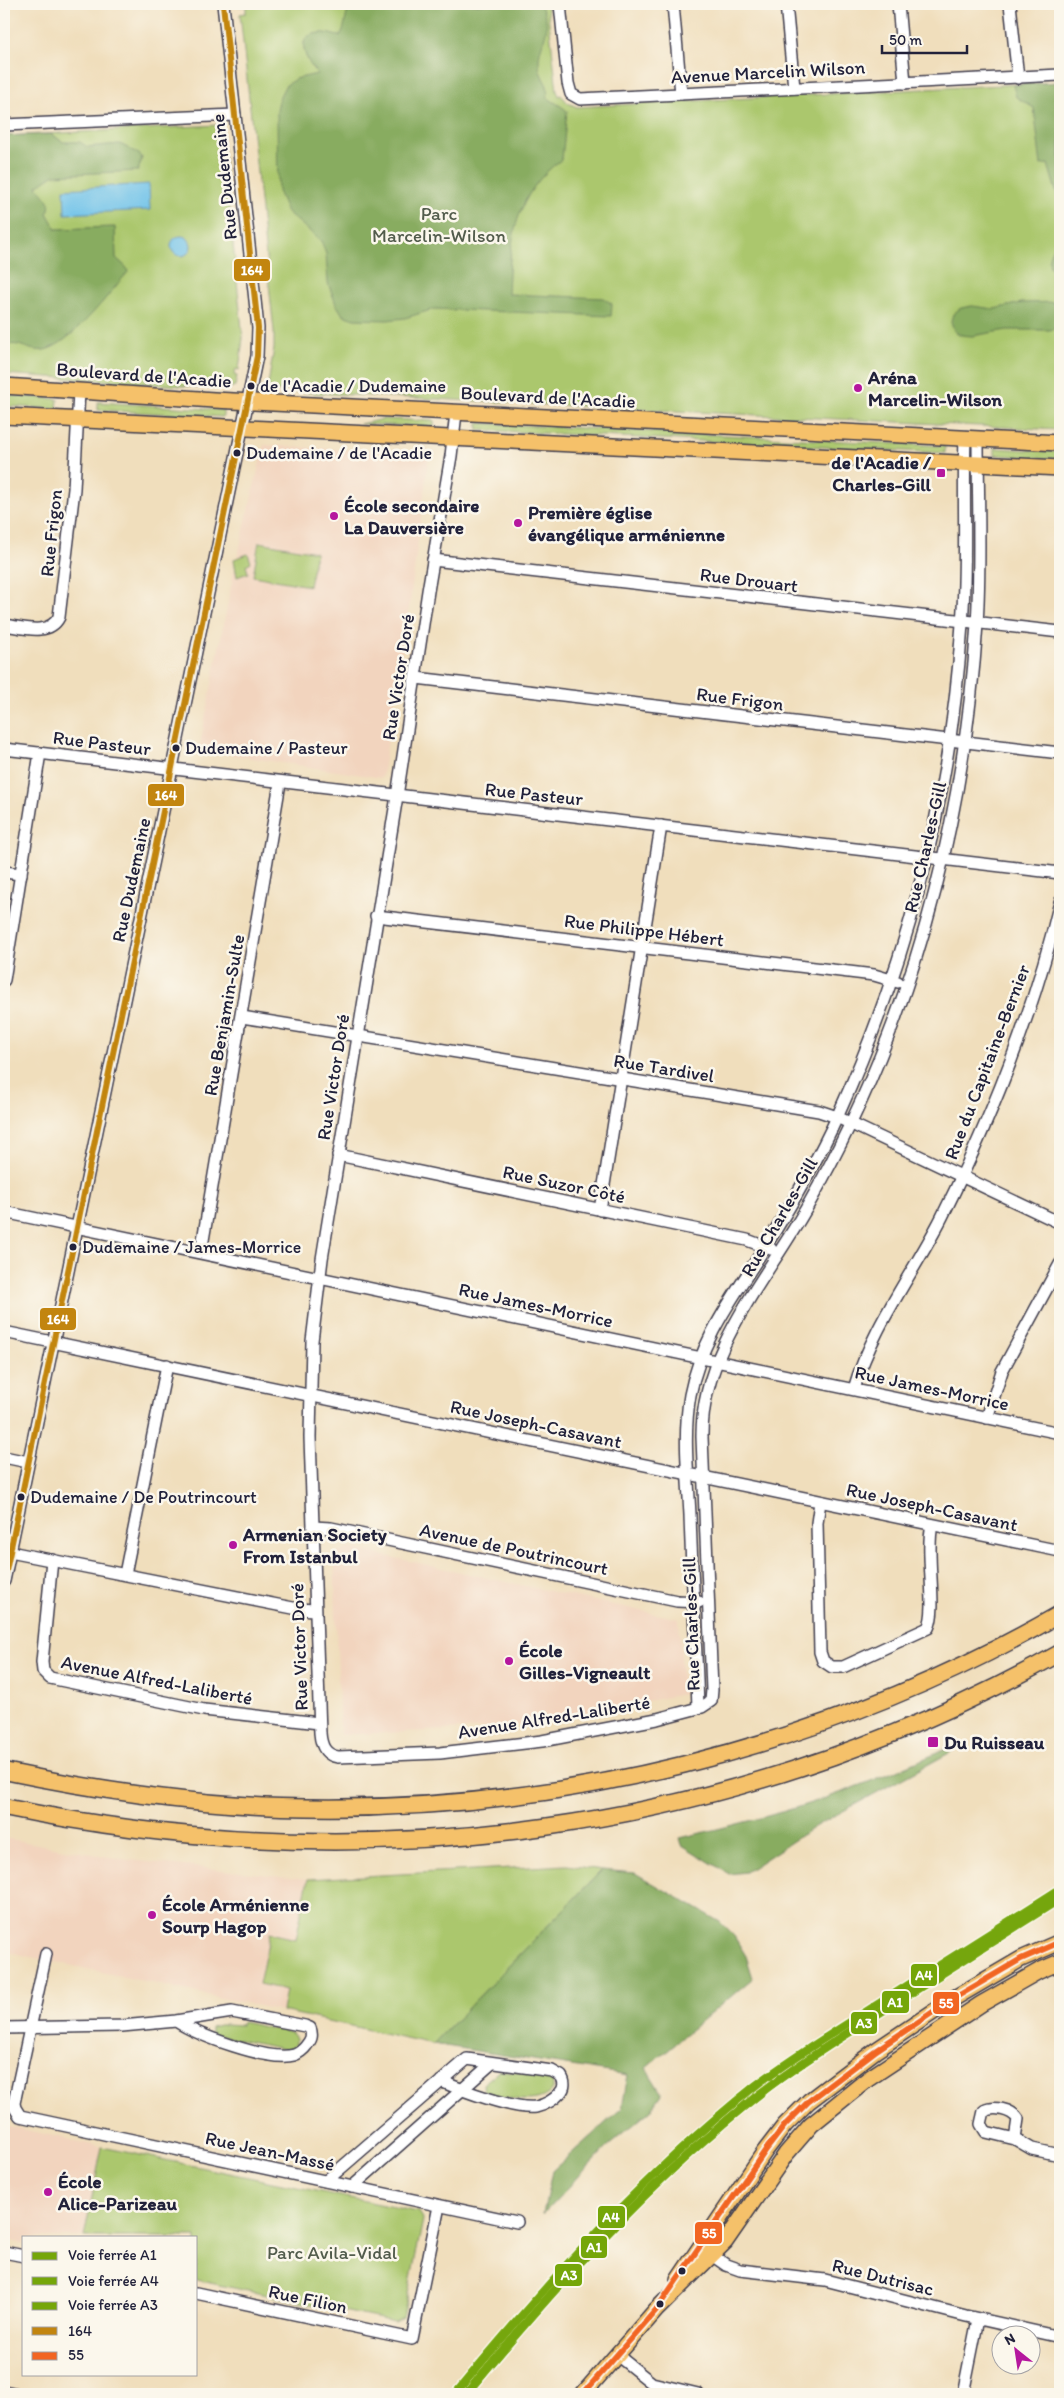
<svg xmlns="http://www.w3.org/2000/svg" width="1064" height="2398" font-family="Itim,sans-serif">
<rect width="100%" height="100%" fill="#fbf7ec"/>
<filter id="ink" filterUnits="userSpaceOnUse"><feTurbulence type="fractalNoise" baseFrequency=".02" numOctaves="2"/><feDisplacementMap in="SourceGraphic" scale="10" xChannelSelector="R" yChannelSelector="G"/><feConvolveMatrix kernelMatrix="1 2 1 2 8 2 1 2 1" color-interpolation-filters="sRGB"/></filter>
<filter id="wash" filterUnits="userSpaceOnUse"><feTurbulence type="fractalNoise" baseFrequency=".0096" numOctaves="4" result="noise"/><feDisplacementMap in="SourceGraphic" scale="20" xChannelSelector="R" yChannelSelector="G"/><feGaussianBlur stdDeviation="1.12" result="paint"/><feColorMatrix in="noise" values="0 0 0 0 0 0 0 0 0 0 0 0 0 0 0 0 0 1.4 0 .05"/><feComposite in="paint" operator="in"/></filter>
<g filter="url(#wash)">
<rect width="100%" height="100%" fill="#f0debc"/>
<g fill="#f2d4be">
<path d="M 264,445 L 429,455 L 411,595 L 382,778 L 199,750 L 233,576 Z"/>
<path d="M 349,1548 L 679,1619 L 683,1694 L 510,1727 L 340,1735 L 334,1555 Z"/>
<path d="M 4,1838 L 120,1859 L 308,1879 L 282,2011 L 4,1951 Z"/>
<path d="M 4,2125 L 102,2147 L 84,2237 L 24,2237 L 24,2244 L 4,2239 Z"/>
</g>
<g fill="#abc76d" stroke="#667454">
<path d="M 241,4 L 547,4 L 557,91 L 559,96 L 561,95 L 568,103 L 577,107 L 1060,82 L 1060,430 L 293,392 L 291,388 L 285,388 L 285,391 L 272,391 L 268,385 L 274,348 L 274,331 L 240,14 L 246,13 L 246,6 L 239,6 Z"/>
<path d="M 218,125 L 221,131 L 243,338 L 239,370 L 236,369 L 234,375 L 237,376 L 235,386 L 227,389 L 4,374 L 4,136 Z"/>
<path d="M 4,395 L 58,399 L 57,409 L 4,406 Z"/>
<path d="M 98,402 L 223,410 L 223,417 L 98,410 Z"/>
<path d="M 383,419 L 434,421 L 434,427 L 360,424 Z"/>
<path d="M 478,423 L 945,446 L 945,453 L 478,430 Z"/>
<path d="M 995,448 L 1060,452 L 1060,459 L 995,455 Z"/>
<path d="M 259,542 L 316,552 L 309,586 L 253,576 Z"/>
<path d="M 248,554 L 251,562 L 246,565 L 248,573 L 237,577 L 234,559 Z"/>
<path d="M 567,1865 L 602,1870 L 433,2044 L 282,2011 L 286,1990 L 259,1984 L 270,1933 L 296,1939 L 308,1879 Z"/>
<path d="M 242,2022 L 292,2033 L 296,2038 L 296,2045 L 288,2050 L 211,2034 L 211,2027 L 225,2024 L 241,2025 Z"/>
<path d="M 500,2070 L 549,2076 L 553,2081 L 553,2089 C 540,2108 502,2098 484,2091 L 483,2084 Z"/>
<path d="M 102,2147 L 418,2212 L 423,2220 L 403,2318 L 395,2322 L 196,2280 L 196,2237 L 84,2237 Z"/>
</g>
<g fill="#88ac60" stroke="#55674e">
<path d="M 352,4 L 540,4 C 556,33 538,39 539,64 C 539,73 544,79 547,86 C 548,90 547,95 548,98 C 550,100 562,106 567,111 L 562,159 C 514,194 510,240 508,294 L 603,298 L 612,304 L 611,316 L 434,309 L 405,318 L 387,320 L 354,319 L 343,315 L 336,304 L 328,283 L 326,254 L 321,241 L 287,212 L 278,191 L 277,110 L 280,96 L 285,86 L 295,79 L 317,74 C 307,62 291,34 321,33 C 327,32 334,36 340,36 C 347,25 344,13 352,4 Z"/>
<path d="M 1060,82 L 1060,205 L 1048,164 L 1041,165 L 1034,108 L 1016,97 L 1013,85 Z"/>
<path d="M 51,134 L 63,142 L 80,142 L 87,147 L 120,144 L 139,154 L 142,158 L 138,171 L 53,175 L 37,186 C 42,194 55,203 47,213 L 56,229 L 115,227 L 116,258 L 126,267 L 128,272 C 110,292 70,346 44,350 C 29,353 21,340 4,346 L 4,136 Z"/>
<path d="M 1060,241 L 1060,274 L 1050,267 C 1047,255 1051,249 1060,241 Z"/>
<path d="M 1060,302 L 1060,328 L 1049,330 L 1007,330 L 972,336 L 961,335 L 954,331 L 951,321 L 953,314 L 961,308 L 972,306 L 994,309 L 1022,303 Z"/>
<path d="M 951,1747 L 953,1748 L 951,1752 L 814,1827 L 746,1872 L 729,1874 L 682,1845 L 680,1838 C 726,1827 772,1816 817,1801 C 862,1786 907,1766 951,1747 Z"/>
<path d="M 602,1870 L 635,1873 L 720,1922 L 734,1936 L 746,1956 L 753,1978 L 646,2068 L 662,2094 L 651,2110 L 606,2148 L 543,2214 L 552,2171 L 622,2108 L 628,2075 L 433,2044 Z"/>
</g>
<g fill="#6cc1e9" stroke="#477292">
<path d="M 149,184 L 150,210 L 65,214 L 64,189 Z"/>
<circle cx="181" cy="246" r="10"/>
</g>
</g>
<g filter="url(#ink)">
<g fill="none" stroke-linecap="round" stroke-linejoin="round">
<defs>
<g id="minor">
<path d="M 560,4 L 568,83 L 571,94 L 580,99 L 1060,75"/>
<path d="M 673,4 L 681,94"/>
<path d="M 786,4 L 794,88"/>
<path d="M 898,4 L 905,83"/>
<path d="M 1010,4 L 1018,78"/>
<path d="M 4,125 L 235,115"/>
<path d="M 456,413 L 451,456 L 428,591 L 397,796 L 322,1259 L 312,1341 L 310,1437 L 320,1733 C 321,1746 325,1755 338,1757 L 440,1753 L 542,1741 L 657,1719 L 702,1707 L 711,1701 L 712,1690 L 702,1437 C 701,1351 765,1281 806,1209 C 837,1154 865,1097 888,1037 C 939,906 968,764 977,624 C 981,562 978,500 978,438"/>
<path d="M 433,560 L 1060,632"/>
<path d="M 4,625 C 21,627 49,637 59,617 L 74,489 L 79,391"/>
<path d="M 416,678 L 1060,753"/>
<path d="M 4,749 L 1060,873"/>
<path d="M 4,872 L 21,874"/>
<path d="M 376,916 L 874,975 L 898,982"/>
<path d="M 4,980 L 40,753"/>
<path d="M 242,1017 L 819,1111 L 837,1117 L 1060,1223"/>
<path d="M 338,1155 L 747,1240 L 771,1249"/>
<path d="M 600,1210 L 661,826"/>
<path d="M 4,1212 L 1060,1433"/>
<path d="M 201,1252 L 280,783"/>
<path d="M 4,1332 L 1060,1551"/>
<path d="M 854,1389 C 872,1327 913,1274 942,1217 C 992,1117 1034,1012 1060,902"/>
<path d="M 987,1418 L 1002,1371 L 1060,1264"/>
<path d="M 4,1457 L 28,1462"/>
<path d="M 820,1502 L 817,1523 L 820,1652 L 823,1661 L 832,1667 L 843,1667 L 928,1628 C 938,1610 925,1553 932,1525"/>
<path d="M 313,1527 L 331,1528 L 677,1601 L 699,1602"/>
<path d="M 10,1552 L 298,1609 L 315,1610"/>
<path d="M 52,1560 L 42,1662 L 43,1671 L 50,1678 L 204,1710 L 319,1723"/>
<path d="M 125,1574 L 167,1365"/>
<path d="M 4,1581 L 257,356 L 258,328 L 223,4"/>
<path d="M 698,1708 C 696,1644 692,1579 690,1515 C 688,1475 683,1434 690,1395 C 701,1338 735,1295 765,1247 C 792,1204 818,1159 839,1113 C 909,958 951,794 962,624 C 967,562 963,500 965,437"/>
<path d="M 46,1954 L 14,2103 L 15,2108 L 20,2116 L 517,2222"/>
<path d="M 4,2028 L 122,2026 L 176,2021 L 232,2012 L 305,2026 L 310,2028 C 313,2036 311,2040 306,2046 C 304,2049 298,2054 294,2055 C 269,2062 197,2035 176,2021"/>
<path d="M 1015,2139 L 1018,2119 C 1011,2109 994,2106 984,2111 L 981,2124 L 986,2132 L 1015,2139 L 1032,2149 L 1060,2155"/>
<path d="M 326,2181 L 467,2059 L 552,2071 L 561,2076 C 565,2082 565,2088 560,2093 C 554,2100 544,2105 536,2107 C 515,2110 461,2090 441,2081"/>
<path d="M 352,2187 L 491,2064"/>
<path d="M 706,2251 L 726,2265 L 740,2270 L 825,2280 L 966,2316 L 1060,2337"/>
<path d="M 4,2252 L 24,2256"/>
<path d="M 196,2293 L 412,2339 L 439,2206"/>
<path d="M 617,2355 L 652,2383 L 698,2394"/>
<path d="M 4,2391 L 18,2394"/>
<path d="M 963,2394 L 978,2319"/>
</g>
<g id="major">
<path d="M 4,386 L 214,400 L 1060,443"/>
<path d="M 4,416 L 1060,468"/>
<path d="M 678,2280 L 765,2151 L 785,2125 L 809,2101 L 875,2051 L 951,2000 L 1021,1959 L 1060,1942"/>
<path d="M 583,2394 L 656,2310 L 725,2242 L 786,2154 L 811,2125 L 868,2079 L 981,2004 L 1039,1971 L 1060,1962"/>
</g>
<g id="highway">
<path d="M 4,1771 C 95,1790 187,1804 281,1807 C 551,1816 826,1749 1060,1614"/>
<path d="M 4,1807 C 368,1882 733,1836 1060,1653"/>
</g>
</defs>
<use href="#minor" stroke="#413e4e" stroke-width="14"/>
<use href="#major" stroke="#413e4e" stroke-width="18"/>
<use href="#highway" stroke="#413e4e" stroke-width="19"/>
<use href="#minor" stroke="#fff" stroke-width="11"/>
<use href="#major" stroke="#f5c16b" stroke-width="15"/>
<use href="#highway" stroke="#f5c16b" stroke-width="16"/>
<defs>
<path id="bus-1" d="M 4,1581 L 257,356 L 258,328 L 223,4"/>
<path id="bus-2" d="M 583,2394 L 656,2310 L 765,2151 L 785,2125 L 809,2101 L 875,2051 L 951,2000 L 1021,1959 L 1060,1942"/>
</defs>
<use href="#bus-1" stroke="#fbf7ec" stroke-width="10"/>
<use href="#bus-2" stroke="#fbf7ec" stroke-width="10"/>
<use href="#bus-1" stroke="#c2850f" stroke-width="6"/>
<use href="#bus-2" stroke="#f26522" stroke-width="6"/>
<defs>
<path id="rail-1" d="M 466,2394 C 552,2289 643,2187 749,2102 C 792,2068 838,2039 885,2009 C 943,1972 1001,1934 1060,1898"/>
<path id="rail-2" d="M 455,2394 C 547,2283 642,2176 755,2086 C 793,2057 834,2032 875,2006 C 936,1967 998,1928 1060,1889"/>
<path id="rail-3" d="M 466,2394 C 556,2286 650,2180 761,2093 C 798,2064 839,2040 878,2014 C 939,1976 999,1937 1060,1899"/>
</defs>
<use href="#rail-1" stroke="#fbf7ec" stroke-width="11"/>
<use href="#rail-2" stroke="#fbf7ec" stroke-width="11"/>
<use href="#rail-3" stroke="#fbf7ec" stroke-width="11"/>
<use href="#rail-1" stroke="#75a609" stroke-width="8"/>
<use href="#rail-2" stroke="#75a609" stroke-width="8"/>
<use href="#rail-3" stroke="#75a609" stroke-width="8"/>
</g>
</g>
<g fill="#22223b" stroke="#fbf7ec" stroke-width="2">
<circle cx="251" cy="386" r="4.5"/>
<circle cx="237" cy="453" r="4.5"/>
<circle cx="176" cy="748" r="4.5"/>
<circle cx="73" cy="1247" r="4.5"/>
<circle cx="21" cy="1497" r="4.5"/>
<circle cx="682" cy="2271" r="4.5"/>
<circle cx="660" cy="2304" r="4.5"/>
</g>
<g fill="#b5179e" stroke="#fbf7ec" stroke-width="2">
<circle cx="858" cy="388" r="5"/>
<rect x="936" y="468" width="10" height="10" rx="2.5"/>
<circle cx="334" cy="516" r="5"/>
<circle cx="518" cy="523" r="5"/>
<circle cx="233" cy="1545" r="5"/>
<circle cx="509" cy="1661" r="5"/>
<rect x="927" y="1736" width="12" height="12" rx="2.5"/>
<circle cx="152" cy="1915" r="5"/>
<circle cx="48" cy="2192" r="5"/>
</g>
<g text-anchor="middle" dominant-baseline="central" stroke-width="5" stroke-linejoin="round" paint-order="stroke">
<g font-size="18" fill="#22223b" stroke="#fbf7ec" text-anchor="start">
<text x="260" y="386">de l'Acadie / Dudemaine</text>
<text x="246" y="453">Dudemaine / de l'Acadie</text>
<text x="185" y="748">Dudemaine / Pasteur</text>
<text x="82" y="1247">Dudemaine / James-Morrice</text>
<text x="30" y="1497">Dudemaine / De Poutrincourt</text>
</g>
<g font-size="19" fill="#22223b" stroke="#fbf7ec">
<text transform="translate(768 72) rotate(-3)">Avenue Marcelin Wilson</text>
<text transform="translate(224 177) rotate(-96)">Rue Dudemaine</text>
<text transform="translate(144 375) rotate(4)">Boulevard de l'Acadie</text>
<text transform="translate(548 397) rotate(3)">Boulevard de l'Acadie</text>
<text transform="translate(51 533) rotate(-84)">Rue Frigon</text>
<text transform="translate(749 580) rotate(7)">Rue Drouart</text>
<text transform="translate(398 677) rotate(-81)">Rue Victor Doré</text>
<text transform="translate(740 699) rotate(7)">Rue Frigon</text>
<text transform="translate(102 743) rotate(7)">Rue Pasteur</text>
<text transform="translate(534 794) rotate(6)">Rue Pasteur</text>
<text transform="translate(925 847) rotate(-77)">Rue Charles-Gill</text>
<text transform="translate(131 880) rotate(-78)">Rue Dudemaine</text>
<text transform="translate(644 930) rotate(7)">Rue Philippe Hébert</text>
<text transform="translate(224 1015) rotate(-80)">Rue Benjamin-Sulte</text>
<text transform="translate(987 1062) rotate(-69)">Rue du Capitaine-Bernier</text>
<text transform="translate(664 1068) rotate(9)">Rue Tardivel</text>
<text transform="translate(333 1077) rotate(-81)">Rue Victor Doré</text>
<text transform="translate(564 1184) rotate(12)">Rue Suzor Côté</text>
<text transform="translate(779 1217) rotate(-60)">Rue Charles-Gill</text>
<text transform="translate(536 1305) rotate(12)">Rue James-Morrice</text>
<text transform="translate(932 1388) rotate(12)">Rue James-Morrice</text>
<text transform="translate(536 1424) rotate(12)">Rue Joseph-Casavant</text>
<text transform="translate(932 1507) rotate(12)">Rue Joseph-Casavant</text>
<text transform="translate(514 1549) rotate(12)">Avenue de Poutrincourt</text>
<text transform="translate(691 1624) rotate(-92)">Rue Charles-Gill</text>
<text transform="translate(299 1647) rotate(-92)">Rue Victor Doré</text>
<text transform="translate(157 1680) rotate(11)">Avenue Alfred-Laliberté</text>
<text transform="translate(554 1717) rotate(-9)">Avenue Alfred-Laliberté</text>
<text transform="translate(270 2151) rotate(12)">Rue Jean-Massé</text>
<text transform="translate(883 2277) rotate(14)">Rue Dutrisac</text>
<text transform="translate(308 2299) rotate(12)">Rue Filion</text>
</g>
<g font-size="19" fill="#525c4c" stroke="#fbf7ec">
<text x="439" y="213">Parc<tspan x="439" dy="22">Marcelin-Wilson</tspan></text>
<text x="332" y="2252">Parc Avila-Vidal</text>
</g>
<g font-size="19" font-weight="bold" fill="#22223b" stroke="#fbf7ec" text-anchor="start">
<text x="868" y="377">Aréna<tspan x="868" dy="22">Marcelin-Wilson</tspan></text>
<text x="931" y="462" text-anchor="end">de l'Acadie /<tspan x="931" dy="22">Charles-Gill</tspan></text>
<text x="344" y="505">École secondaire<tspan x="344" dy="22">La Dauversière</tspan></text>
<text x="528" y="512">Première église<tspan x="528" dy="22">évangélique arménienne</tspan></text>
<text x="243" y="1534">Armenian Society<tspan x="243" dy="22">From Istanbul</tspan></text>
<text x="519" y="1650">École<tspan x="519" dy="22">Gilles-Vigneault</tspan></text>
<text x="944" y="1742">Du Ruisseau</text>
<text x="162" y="1904">École Arménienne<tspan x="162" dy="22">Sourp Hagop</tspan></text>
<text x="58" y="2181">École<tspan x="58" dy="22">Alice-Parizeau</tspan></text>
</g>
</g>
<g stroke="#fbf7ec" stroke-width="2">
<rect x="233" y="258" width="38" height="24" rx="5" fill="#c2850f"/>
<rect x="147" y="783" width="38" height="24" rx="5" fill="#c2850f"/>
<rect x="39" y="1307" width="38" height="24" rx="5" fill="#c2850f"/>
<rect x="910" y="1963" width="28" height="24" rx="5" fill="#75a609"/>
<rect x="881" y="1990" width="29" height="24" rx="5" fill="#75a609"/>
<rect x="932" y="1991" width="28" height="24" rx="5" fill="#f26522"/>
<rect x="850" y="2011" width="28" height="24" rx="5" fill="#75a609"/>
<rect x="597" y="2205" width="29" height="24" rx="5" fill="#75a609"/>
<rect x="694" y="2221" width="29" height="24" rx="5" fill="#f26522"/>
<rect x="580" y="2235" width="28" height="24" rx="5" fill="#75a609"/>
<rect x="554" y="2263" width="29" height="24" rx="5" fill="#75a609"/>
</g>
<g font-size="14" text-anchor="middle" font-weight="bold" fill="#fff">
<text x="252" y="275">164</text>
<text x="166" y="800">164</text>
<text x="58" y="1324">164</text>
<text x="924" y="1980">A4</text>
<text x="895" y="2007">A1</text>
<text x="946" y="2008">55</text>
<text x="864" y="2028">A3</text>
<text x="611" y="2222">A4</text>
<text x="709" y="2238">55</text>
<text x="594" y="2252">A1</text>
<text x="569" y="2280">A3</text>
</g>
<rect width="1064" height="2398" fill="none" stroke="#fbf7ec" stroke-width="20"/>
<rect x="22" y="2236" width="175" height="140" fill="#fbf7ec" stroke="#a4a2a5"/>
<rect x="32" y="2252" width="25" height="8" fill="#75a609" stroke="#a4a2a5"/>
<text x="68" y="2260" font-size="15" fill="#22223b">Voie ferrée A1</text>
<rect x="32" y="2277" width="25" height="8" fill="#75a609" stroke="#a4a2a5"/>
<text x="68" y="2286" font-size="15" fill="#22223b">Voie ferrée A4</text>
<rect x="32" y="2302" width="25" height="8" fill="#75a609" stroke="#a4a2a5"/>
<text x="68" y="2310" font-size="15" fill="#22223b">Voie ferrée A3</text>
<rect x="32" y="2327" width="25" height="8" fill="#c2850f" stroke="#a4a2a5"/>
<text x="68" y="2336" font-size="15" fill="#22223b">164</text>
<rect x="32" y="2352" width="25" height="8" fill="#f26522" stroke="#a4a2a5"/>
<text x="68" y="2360" font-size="15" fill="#22223b">55</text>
<g transform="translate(1016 2350) rotate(330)"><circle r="24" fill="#fbf7ec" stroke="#a4a2a5"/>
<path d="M0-4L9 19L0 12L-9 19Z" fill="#b5179e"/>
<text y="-8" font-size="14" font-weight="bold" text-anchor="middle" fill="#22223b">N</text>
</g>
<path d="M882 45v8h85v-8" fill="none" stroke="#22223b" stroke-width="2.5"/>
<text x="889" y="45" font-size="15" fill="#22223b" stroke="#fbf7ec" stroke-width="4" paint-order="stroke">50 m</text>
</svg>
